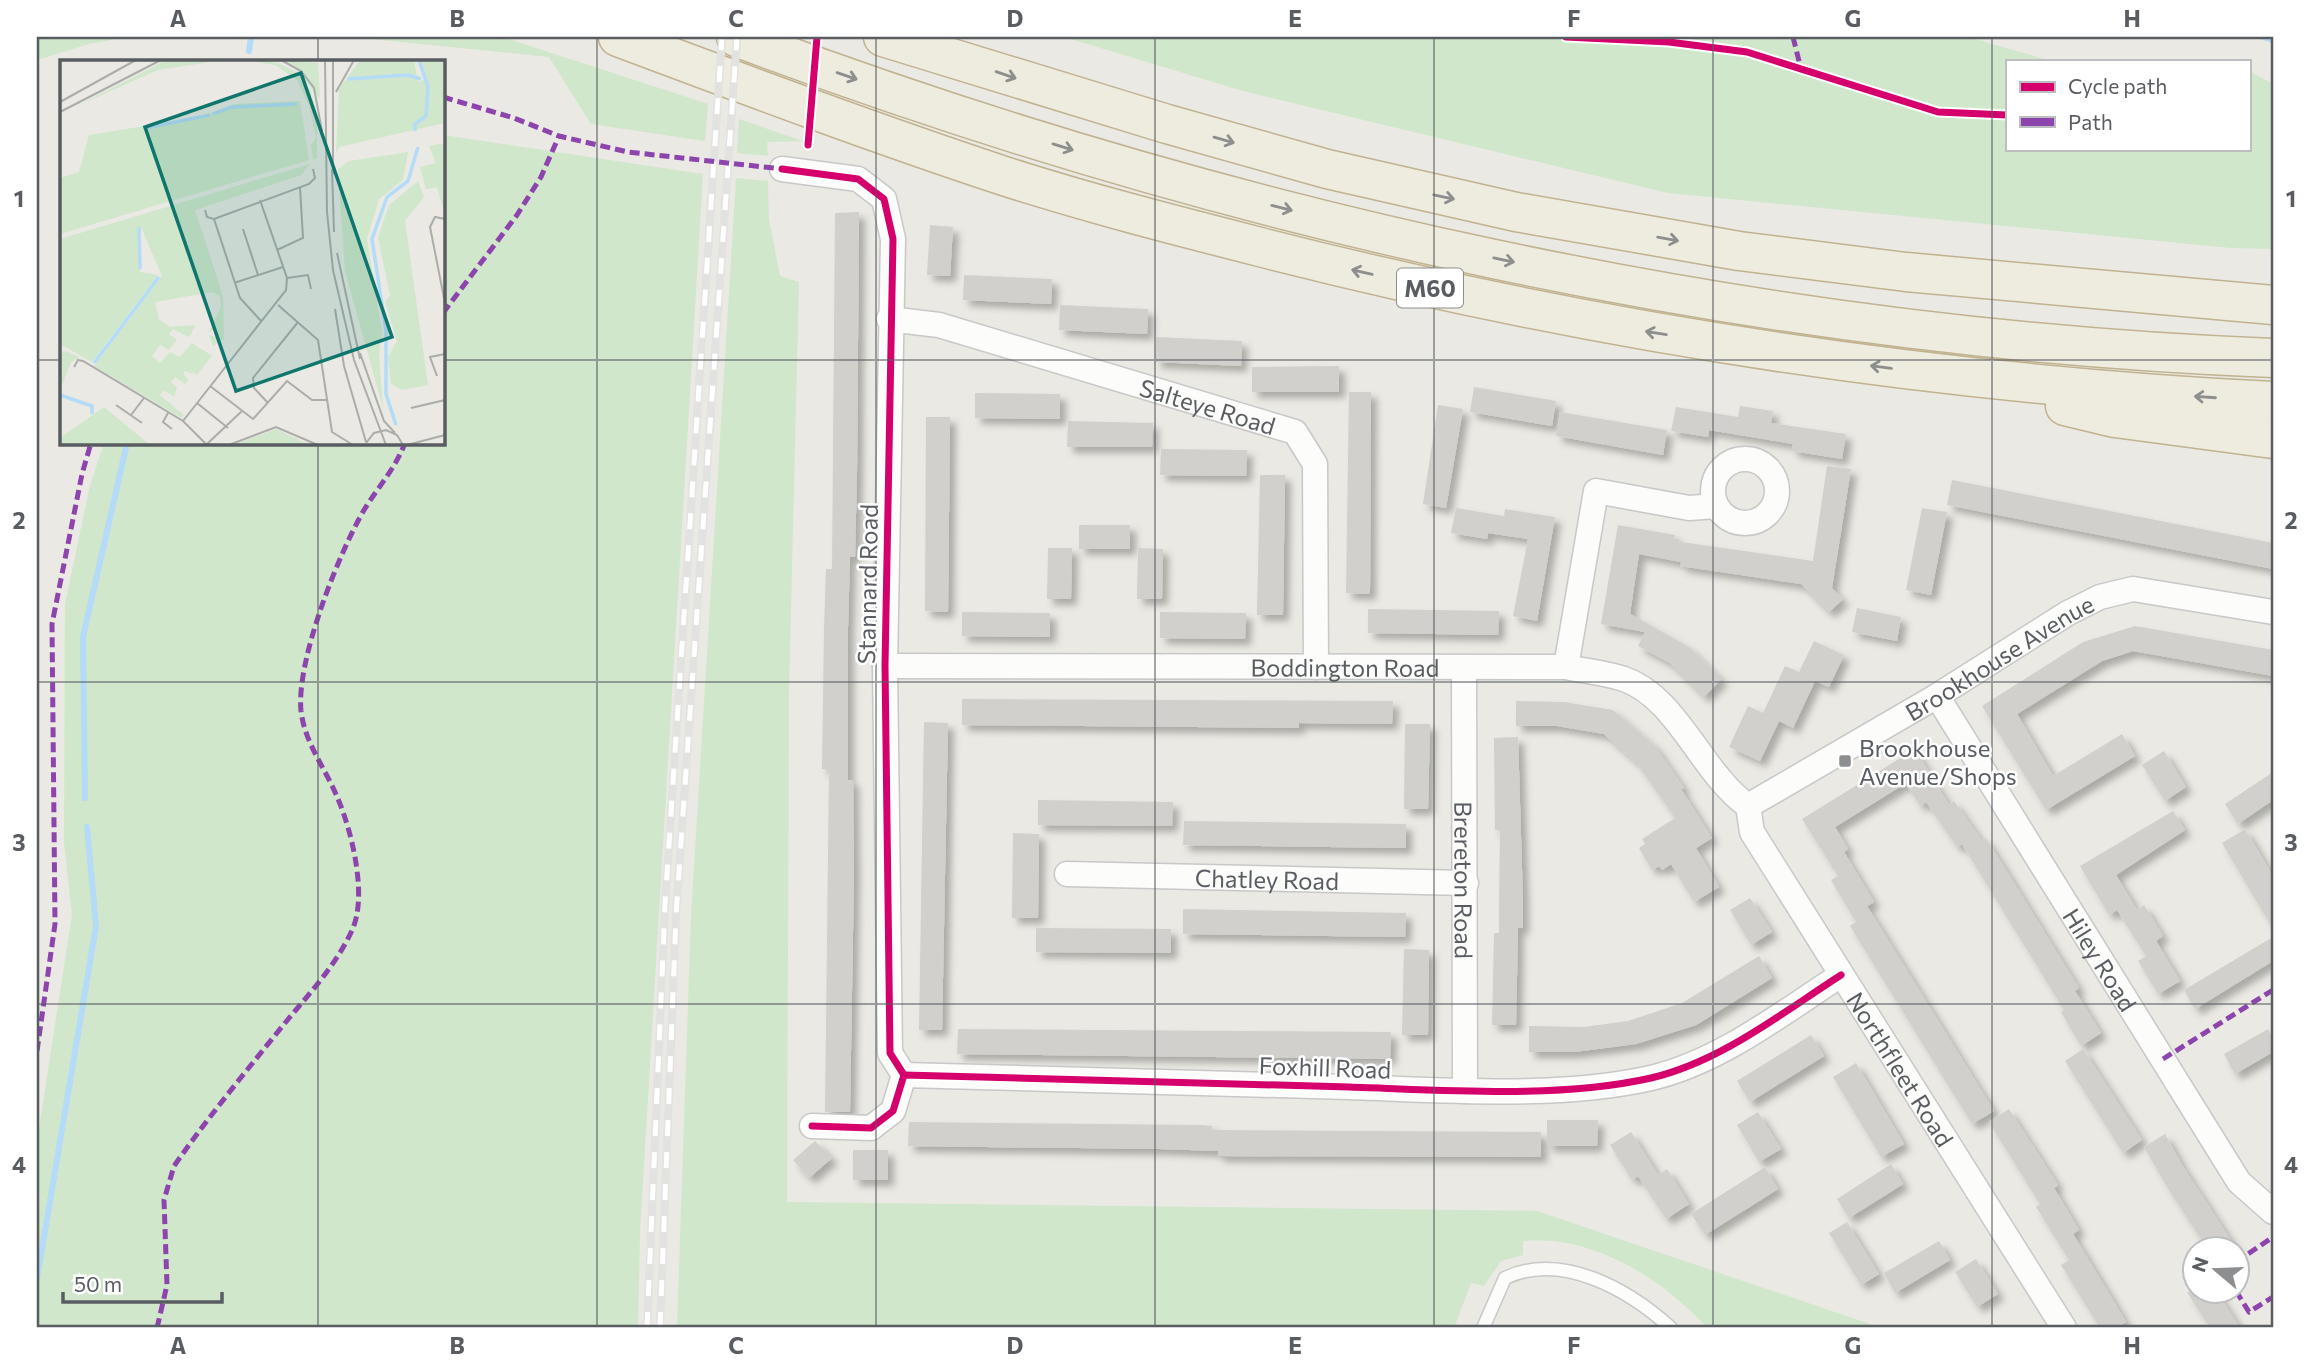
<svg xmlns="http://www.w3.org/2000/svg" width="2310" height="1365" font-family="Commissioner,sans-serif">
<defs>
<filter id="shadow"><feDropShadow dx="6" dy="6" stdDeviation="3.5" flood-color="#0004"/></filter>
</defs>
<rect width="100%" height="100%" fill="#eae9e3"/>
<g fill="#d0e7cc">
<path d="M 37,37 L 127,37 L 89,44 L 37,60 Z"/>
<path d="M 351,37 L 503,37 L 708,104 L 705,141 L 591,124 L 549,57 Z"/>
<path d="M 1064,37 L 1968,37 L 2051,61 L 2007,61 L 2007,149 L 2249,149 L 2249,71 L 2273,84 L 2273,249 L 2231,248 L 1668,193 L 1243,91 Z"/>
<path d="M 739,119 L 803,141 L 767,142 L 768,156 L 737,153 Z"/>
<path d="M 443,135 L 703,174 L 640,1232 L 638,1328 L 37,1328 L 37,1141 L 72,915 L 64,843 L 65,604 L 90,485 L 104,443 L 443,443 Z"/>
<path d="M 736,178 L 768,181 L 769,219 L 780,276 L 799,282 L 789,691 L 787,1202 L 1537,1211 L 1870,1324 L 1873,1328 L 1707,1328 C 1664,1279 1591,1234 1523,1241 L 1523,1255 L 1501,1261 L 1484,1286 L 1471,1283 L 1454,1328 L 677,1328 L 691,916 Z"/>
</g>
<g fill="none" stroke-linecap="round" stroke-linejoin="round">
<g stroke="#b4dbf7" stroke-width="6">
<path d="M 2263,37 L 2273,40"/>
<path d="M 249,51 L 251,37"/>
<path d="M 85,798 L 83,637 L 127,443"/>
<path d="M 37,1279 L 96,926 L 87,827"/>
</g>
</g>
<g fill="#d1d0cd" filter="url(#shadow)">
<path d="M 859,212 L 857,473 L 855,557 L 850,557 L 848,627 L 848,780 L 853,780 L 854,872 L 850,1112 L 825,1112 L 829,769 L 822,769 L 824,628 L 826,569 L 832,569 L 835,213 Z"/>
<path d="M 930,225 L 953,227 L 950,276 L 927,275 Z"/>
<path d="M 964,275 L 1052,279 L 1051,304 L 963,300 Z"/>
<path d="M 1060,305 L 1148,309 L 1147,334 L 1059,330 Z"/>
<path d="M 1156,337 L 1242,341 L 1241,366 L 1155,362 Z"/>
<path d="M 1339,366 L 1339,392 L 1252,392 L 1252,367 Z"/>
<path d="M 1474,387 L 1556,401 L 1552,426 L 1470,412 Z"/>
<path d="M 1349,392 L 1371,392 L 1370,594 L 1346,593 Z"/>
<path d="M 975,393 L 1060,394 L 1060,419 L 975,418 Z"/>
<path d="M 1438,405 L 1463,409 L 1446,508 L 1423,504 Z"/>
<path d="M 1740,406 L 1773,411 L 1771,423 L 1846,434 L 1842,459 L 1792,451 L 1793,444 L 1709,430 L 1708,437 L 1671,431 L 1676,407 L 1738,417 Z"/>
<path d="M 1560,412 L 1667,430 L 1663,455 L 1556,436 Z"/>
<path d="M 926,417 L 950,417 L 948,612 L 925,611 Z"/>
<path d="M 1068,421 L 1153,423 L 1152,447 L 1067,447 Z"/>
<path d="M 1161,449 L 1247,450 L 1246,476 L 1160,475 Z"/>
<path d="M 1827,466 L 1851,469 L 1832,588 L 1843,599 L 1829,612 L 1801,584 L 1680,566 L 1681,562 L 1639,554 L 1630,614 L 1689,647 L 1722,679 L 1704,697 L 1670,663 L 1638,646 L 1645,632 L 1601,624 L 1618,525 L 1675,535 L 1674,541 L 1813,561 Z"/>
<path d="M 1260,475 L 1285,475 L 1283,615 L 1257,615 Z"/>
<path d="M 1952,480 L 2273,543 L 2273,569 L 1947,505 Z"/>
<path d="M 1456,508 L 1504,516 L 1505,509 L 1555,517 L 1537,621 L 1513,616 L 1528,539 L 1488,533 L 1487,539 L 1451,533 Z"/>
<path d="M 1922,508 L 1947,512 L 1931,595 L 1906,590 Z"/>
<rect x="1079" y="525" width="51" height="24"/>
<path d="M 1048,548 L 1072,548 L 1071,599 L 1047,599 Z"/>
<path d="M 1138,548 L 1163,549 L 1162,599 L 1137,599 Z"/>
<path d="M 1857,608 L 1901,617 L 1897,641 L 1852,632 Z"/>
<path d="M 1368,609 L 1499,611 L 1498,635 L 1368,633 Z"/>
<path d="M 962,612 L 1050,613 L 1050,637 L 962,636 Z"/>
<path d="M 1160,612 L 1246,613 L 1245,639 L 1160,638 Z"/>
<path d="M 2135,626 L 2273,650 L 2273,676 L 2133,651 L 2102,661 L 2017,714 L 2053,776 L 2122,734 L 2135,756 L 2046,810 L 1982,706 L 2083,642 Z"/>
<path d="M 1814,641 L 1844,655 L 1829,687 L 1815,681 L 1793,728 L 1779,721 L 1760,761 L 1729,747 L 1748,706 L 1763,713 L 1785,666 L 1799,672 Z"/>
<path d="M 962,699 L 1393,701 L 1392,724 L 1299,723 L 1299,728 L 962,725 Z"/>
<path d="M 1516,701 L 1564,702 L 1613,710 L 1655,746 L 1684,788 L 1681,789 L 1712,838 L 1696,848 L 1719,887 L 1694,902 L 1671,864 L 1662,870 L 1659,866 L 1652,870 L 1639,848 L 1645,844 L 1642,839 L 1675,818 L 1637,763 L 1604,734 L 1557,726 L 1516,726 Z"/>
<path d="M 924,722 L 948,723 L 942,1030 L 919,1030 Z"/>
<path d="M 1405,724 L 1430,724 L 1428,809 L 1404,809 Z"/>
<path d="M 1518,737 L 1523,901 L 1523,928 L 1518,928 L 1516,1025 L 1492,1025 L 1494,933 L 1499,933 L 1499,905 L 1500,830 L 1495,830 L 1494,738 Z"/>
<path d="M 1915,749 L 1949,805 L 1954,801 L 1982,841 L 1986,838 L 2079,988 L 2075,991 L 2101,1033 L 2081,1046 L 2061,1012 L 2064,1010 L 1962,844 L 1957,847 L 1926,802 L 1920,806 L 1906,783 L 1835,827 L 1848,849 L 1844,852 L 1874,902 L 1867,906 L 1994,1111 L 1972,1124 L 1850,926 L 1856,922 L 1831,880 L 1838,876 L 1802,819 Z"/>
<path d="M 2164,751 L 2186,787 L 2165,801 L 2142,765 Z"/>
<path d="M 2273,772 L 2273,800 L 2238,824 L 2225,804 Z"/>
<path d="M 1038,800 L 1173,802 L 1172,826 L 1038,825 Z"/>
<path d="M 2173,811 L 2185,830 L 2116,875 L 2137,910 L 2144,905 L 2163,936 L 2156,941 L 2180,981 L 2158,994 L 2138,961 L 2146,956 L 2117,910 L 2109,915 L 2080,866 Z"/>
<path d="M 1184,821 L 1406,824 L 1406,848 L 1183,845 Z"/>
<path d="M 2245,829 L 2273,876 L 2273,929 L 2222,843 Z"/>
<path d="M 1013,833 L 1039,834 L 1038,918 L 1012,918 Z"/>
<path d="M 1750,898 L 1772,932 L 1751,945 L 1730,910 Z"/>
<path d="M 1183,909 L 1406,913 L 1405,937 L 1183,934 Z"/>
<path d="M 1036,928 L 1171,929 L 1171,953 L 1036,952 Z"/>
<path d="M 2273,937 L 2273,961 L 2195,1009 L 2184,990 Z"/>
<path d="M 1404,949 L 1429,950 L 1428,1035 L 1402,1035 Z"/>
<path d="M 1759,956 L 1772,978 L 1696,1025 L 1636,1044 L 1574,1052 L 1529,1052 L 1529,1026 L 1584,1027 L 1628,1021 L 1682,1003 Z"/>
<path d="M 958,1029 L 1391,1032 L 1390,1059 L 957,1054 Z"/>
<path d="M 2268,1029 L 2273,1038 L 2273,1052 L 2235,1074 L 2224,1054 Z"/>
<path d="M 1811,1035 L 1824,1056 L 1750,1102 L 1737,1081 Z"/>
<path d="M 2083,1049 L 2142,1140 L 2123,1153 L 2065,1061 Z"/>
<path d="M 1856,1063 L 1904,1144 L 1881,1157 L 1833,1077 Z"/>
<path d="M 2009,1109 L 2058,1185 L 2054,1188 L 2079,1230 L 2073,1234 L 2126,1322 L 2117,1328 L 2100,1328 L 2061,1265 L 2069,1260 L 2036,1207 L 2040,1204 L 1989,1122 Z"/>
<path d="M 1758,1112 L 1781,1149 L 1759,1162 L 1737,1125 Z"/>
<path d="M 1547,1120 L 1598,1120 L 1597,1146 L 1547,1146 Z"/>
<path d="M 909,1122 L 1202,1125 L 1212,1126 L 1212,1130 L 1541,1132 L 1541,1157 L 1218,1156 L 1218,1151 L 1160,1149 L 908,1146 Z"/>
<path d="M 1631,1132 L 1658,1175 L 1667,1169 L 1689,1204 L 1666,1219 L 1638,1176 L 1632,1180 L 1610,1145 Z"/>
<path d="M 2165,1134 L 2182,1165 L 2237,1250 L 2208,1250 L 2169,1190 L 2144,1147 Z"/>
<path d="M 815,1141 L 832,1158 L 809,1178 L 793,1160 Z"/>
<rect x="853" y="1150" width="35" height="30"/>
<path d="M 1891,1164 L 1903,1184 L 1849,1218 L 1837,1199 Z"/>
<path d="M 1765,1167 L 1778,1189 L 1705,1235 L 1691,1214 Z"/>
<path d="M 1847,1222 L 1879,1274 L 1861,1285 L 1829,1233 Z"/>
<path d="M 1939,1241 L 1950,1260 L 1895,1293 L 1884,1273 Z"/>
<path d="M 1976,1259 L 1998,1294 L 1977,1307 L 1955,1272 Z"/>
<path d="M 2187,1292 L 2217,1292 L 2240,1328 L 2210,1328 Z"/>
</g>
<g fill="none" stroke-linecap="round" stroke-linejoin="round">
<defs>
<path id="lane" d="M 1483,1328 L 1505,1278 C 1562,1251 1629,1290 1671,1328"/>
<g id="street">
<path d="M 782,169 L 858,179 L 884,199 L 893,239 L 885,666 L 890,1053 L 904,1075"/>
<path id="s1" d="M 889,319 L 939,325 L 1295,432 L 1315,464 L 1316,667"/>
<circle cx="1745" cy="491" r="32"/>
<path id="s2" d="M 885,666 L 1566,667 C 1585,671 1606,673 1624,679 C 1677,697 1702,774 1748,806"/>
<path d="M 1566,667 L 1596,491 L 1689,508 L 1716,506"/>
<path id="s3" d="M 1464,668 L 1465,1091"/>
<path id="s4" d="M 1937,696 L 2239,1182 L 2273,1212"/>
<path id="s5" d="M 1748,806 L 1752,832 L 2064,1328"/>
<path id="s6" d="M 1748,806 L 1937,696 L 2068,613 L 2100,597 L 2133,589 L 2273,612"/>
<path id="s7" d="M 1067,874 L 1466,883"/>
<path d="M 812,1126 L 871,1128 L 893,1111 L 904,1075 C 1053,1079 1201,1083 1349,1087 C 1445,1090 1558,1099 1651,1078 C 1720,1062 1782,1013 1841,975"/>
</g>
<g id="highway">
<path d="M 618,37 C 746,85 874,133 1004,176 C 1088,203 1174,225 1260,247 C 1592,332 1931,384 2273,401"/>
<path d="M 736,37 C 1222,220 1754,338 2273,358"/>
<path d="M 883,37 L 1167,124 L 1327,169 L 1516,212 L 1739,251 L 1906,272 L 2273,305"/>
<path d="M 2065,406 L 2115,418 L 2273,439"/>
</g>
</defs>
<use href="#lane" stroke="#c7c8c7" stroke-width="15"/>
<use href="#street" stroke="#c7c8c7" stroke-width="27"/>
<use href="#highway" stroke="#c1b290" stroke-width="41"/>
<use href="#lane" stroke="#fcfcfb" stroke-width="12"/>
<use href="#street" stroke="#fcfcfb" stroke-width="24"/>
<use href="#highway" stroke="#eeebdf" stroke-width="38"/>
<defs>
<g id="rail">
<path d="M 647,1328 L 665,905 L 722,37"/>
<path d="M 660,1328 L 676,915 L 737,37"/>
</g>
</defs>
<use href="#rail" stroke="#e2e2e1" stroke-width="8"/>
<use href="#rail" stroke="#fff" stroke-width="5" stroke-dasharray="16" stroke-linecap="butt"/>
<g stroke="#8e44ad" stroke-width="5" stroke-dasharray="10 5" stroke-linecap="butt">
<path d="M 1793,37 L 1801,69"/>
<path d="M 443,97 L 514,118 L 559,136 L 628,152 L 782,169"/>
<path d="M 443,313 L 517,215 L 541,177 L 559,136"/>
<path d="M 37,1051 L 55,924 L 52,624 L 82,474 L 91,443"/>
<path d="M 2163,1059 L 2273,990"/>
<path d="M 2236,1262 L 2273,1237"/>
<path d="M 2236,1291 L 2249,1312 L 2273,1297"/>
<path d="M 157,1328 L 167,1285 L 164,1200 L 174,1166 C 209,1116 247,1070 285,1023 C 309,994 338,963 353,928 C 367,894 352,832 338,799 C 326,769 305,744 301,711 C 296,661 338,555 364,510 C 378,487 395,469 405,443"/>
</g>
<defs>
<g id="cycleway">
<path d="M 1566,37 L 1669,42 L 1747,52 L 1938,112 L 2007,115"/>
<path d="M 808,145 L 817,37"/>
<path d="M 782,169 L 858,179 L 884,199 L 893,239 L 885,666 L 890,1053 L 904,1075"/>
<path d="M 812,1126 L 871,1128 L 893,1111 L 904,1075 C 1053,1079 1201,1083 1349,1087 C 1445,1090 1558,1099 1651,1078 C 1720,1062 1782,1013 1841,975"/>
</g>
</defs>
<use href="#cycleway" stroke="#fff" stroke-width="11"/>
<use href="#cycleway" stroke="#d6006c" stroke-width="7"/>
</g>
<defs><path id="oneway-shaft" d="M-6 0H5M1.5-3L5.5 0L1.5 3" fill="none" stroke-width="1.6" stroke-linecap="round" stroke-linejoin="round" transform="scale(1.75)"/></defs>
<g stroke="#8d8f8e">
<use href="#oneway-shaft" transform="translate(1006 75) rotate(19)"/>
<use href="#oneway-shaft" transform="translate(847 76) rotate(19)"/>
<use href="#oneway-shaft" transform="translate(1224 140) rotate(16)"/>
<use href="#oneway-shaft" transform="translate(1063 147) rotate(17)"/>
<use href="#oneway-shaft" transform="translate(1444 197) rotate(12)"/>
<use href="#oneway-shaft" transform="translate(1282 208) rotate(14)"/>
<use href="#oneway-shaft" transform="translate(1668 239) rotate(10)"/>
<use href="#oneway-shaft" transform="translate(1504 260) rotate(12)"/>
<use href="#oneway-shaft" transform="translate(1362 272) rotate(-167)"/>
<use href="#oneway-shaft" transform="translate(1656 333) rotate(-171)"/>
<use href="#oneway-shaft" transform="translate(1881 367) rotate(-172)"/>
<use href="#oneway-shaft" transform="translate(2205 397) rotate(-176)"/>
</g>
<path fill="none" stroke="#595d62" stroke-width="2" stroke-opacity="0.55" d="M 318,37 L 318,61M 597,37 L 597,1328M 876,37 L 876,1328M 1155,37 L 1155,1328M 1434,37 L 1434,1328M 1713,37 L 1713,1328M 1992,37 L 1992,1328M 37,360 L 61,360M 443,360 L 2273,360M 318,443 L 318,1328M 37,682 L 2273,682M 37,1004 L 2273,1004"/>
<rect fill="#8c8e8f" stroke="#fff" stroke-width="2.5" x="1838" y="754" width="14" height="14" rx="3.5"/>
<g text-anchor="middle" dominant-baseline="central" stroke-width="5" stroke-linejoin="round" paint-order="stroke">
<rect fill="#fff" stroke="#8b8e91" stroke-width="2" x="1397" y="268.5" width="66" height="39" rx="5"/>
<g font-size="23" font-weight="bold" fill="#595d62">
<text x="1430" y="288">M60</text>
</g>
<g font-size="24" fill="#595d62" stroke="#fff">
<text stroke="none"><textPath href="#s1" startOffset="331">Salteye Road</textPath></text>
<text transform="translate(867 584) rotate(-89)">Stannard Road</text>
<text stroke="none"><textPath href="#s6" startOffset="292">Brookhouse Avenue</textPath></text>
<text stroke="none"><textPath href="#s2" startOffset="460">Boddington Road</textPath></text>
<text stroke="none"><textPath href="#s7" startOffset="200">Chatley Road</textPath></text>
<text stroke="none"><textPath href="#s3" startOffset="212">Brereton Road</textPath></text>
<text stroke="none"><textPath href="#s4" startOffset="310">Hiley Road</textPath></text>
<text transform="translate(1325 1067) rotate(2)">Foxhill Road</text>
<text stroke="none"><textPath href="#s5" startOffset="306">Northfleet Road</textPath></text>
</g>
<g font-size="24" fill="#595d62" stroke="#fff" text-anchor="start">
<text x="1859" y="747">Brookhouse<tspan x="1859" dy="28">Avenue/Shops</tspan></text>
</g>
</g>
<g transform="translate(60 60)">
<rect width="385" height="385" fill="#eae9e3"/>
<path d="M 163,0 L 98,10 L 19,45 L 105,1 ZM 182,0 L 202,0 L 218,3 L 238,13 L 251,31 L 257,56 L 257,98 L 253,99 L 251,85 L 256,78 L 250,48 L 237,20 L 215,5 ZM 228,0 L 258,3 L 260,39 ZM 300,0 L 354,0 L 358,22 L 367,19 L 361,0 L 385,0 L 385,63 L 279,87 L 276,93 L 279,29 ZM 240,41 L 249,100 L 0,174 L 0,118 L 19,112 L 29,75 L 140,57 L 175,44 ZM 385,83 L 385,155 L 377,127 L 366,129 L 360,107 L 376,103 L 369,86 ZM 348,92 L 343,120 L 319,139 L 307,179 L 322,271 L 319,295 L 323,348 L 285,211 L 278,109 L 289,101 ZM 250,104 L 241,115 L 135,150 L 163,236 L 164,279 L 153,286 L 149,275 L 156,277 L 155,268 L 148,273 L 161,247 L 160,236 L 152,232 L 95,242 L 99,259 L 110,267 L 136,265 L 129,277 L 113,269 L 109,274 L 117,280 L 109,290 L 100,285 L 92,296 L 100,303 L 110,292 L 120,297 L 132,283 L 152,296 L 137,315 L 128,308 L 135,315 L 125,311 L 123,314 L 129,320 L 125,324 L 115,317 L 111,322 L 117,327 L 114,337 L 104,330 L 100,335 L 124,355 L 122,358 L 34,306 L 102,216 L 81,167 L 80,212 L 98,215 L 32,302 L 0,284 L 0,179 ZM 358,121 L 364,137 L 345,161 L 368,325 L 342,330 L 331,324 L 328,297 L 337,281 L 325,242 L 330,236 L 318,177 L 329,145 ZM 7,291 L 20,298 L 11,302 L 0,331 L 0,292 ZM 44,347 L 90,385 L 0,385 L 0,378 ZM 216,369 L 249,385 L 174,385 Z" fill="#d0e7cc"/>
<path fill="none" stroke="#b4dbf7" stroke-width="3.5" d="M 288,19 L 348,15 L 361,19M 153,54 L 172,47 L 237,44M 86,68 L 150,55M 355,71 L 355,64 L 366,56 L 368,27 L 359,0M 79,167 L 80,209M 34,303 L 99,217M 0,335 L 32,346 L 32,354M 336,365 L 326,334 L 326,271 L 312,179 L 327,137 L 348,121 L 358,87"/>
<path fill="none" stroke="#acadab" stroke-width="2" d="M 221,0 L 241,11 L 254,28 L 262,71M 265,0 L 267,152 L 273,210 L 294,300 L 326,385M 273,0 L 273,114M 276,32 L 294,0M 0,42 L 76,0M 0,52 L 101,0M 272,109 L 274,172M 145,150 L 147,157 L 154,159 L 180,238 L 202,262M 154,159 L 249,124 L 255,118 L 253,109M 385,159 L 375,157 L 370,167 L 385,243M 183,169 L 198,215M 217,190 L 243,178 L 240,127M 277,193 L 300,299M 227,218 L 248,215 L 251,229M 174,223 L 223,207M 218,245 L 258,280 L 272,372 L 293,385M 275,249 L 284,306 L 306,382M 300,293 L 324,361 L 335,373M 14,307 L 18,300 L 23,301 L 123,361 L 147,385M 377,316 L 370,297 L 385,294M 150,326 L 193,359 L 227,321 L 252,340 L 267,340M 137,343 L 168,368M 208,343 L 194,328 L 193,318 L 238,262M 56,345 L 82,363M 351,348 L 385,340M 108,353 L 103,362 L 112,369M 71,355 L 84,338M 123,361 L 226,230 L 227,218 L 200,140M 306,383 L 314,373 L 326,370 L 337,375 L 343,385M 147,384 L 182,351M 169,385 L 216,367 L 258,385M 347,385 L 385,375"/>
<path fill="#0f766e" fill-opacity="0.15" stroke="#0f766e" stroke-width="3.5" d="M 241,13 L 332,277 L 176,331 L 85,67 Z"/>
<rect width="385" height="385" fill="none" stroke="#595d62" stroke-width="3.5"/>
</g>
<rect width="2310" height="1365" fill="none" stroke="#ffffff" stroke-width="77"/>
<rect x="2006" y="60" width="245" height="91" fill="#ffffff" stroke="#bdbec0" stroke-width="2"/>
<rect x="2020" y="82" width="35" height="10" fill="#d6006c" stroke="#bdbec0" stroke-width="2"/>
<text x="2068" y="94" font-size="21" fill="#595d62">Cycle path</text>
<rect x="2020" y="117" width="35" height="10" fill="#8e44ad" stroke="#bdbec0" stroke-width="2"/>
<text x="2068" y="130" font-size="21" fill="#595d62">Path</text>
<g transform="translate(2216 1270) rotate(289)"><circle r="33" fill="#ffffff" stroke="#bdbec0" stroke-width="2"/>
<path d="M0-5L12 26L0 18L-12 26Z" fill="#8c8e8f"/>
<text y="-10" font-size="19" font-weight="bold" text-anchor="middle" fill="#595d62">N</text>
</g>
<path d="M63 1292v10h159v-10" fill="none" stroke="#595d62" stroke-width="3.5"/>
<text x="74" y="1292" font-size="21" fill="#595d62" stroke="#ffffff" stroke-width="5" paint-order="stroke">50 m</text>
<rect x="38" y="38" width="2234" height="1288" fill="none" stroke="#595d62" stroke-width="2.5"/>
<g font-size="23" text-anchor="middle" font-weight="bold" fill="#595d62">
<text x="178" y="27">A</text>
<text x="457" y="27">B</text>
<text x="736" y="27">C</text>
<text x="1015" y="27">D</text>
<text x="1295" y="27">E</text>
<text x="1574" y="27">F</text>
<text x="1853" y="27">G</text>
<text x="2132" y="27">H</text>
<text x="19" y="207">1</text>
<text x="2291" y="207">1</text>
<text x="19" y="529">2</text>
<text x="2291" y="529">2</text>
<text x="19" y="851">3</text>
<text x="2291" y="851">3</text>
<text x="19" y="1173">4</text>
<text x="2291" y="1173">4</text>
<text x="178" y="1354">A</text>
<text x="457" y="1354">B</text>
<text x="736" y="1354">C</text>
<text x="1015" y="1354">D</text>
<text x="1295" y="1354">E</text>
<text x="1574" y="1354">F</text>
<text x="1853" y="1354">G</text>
<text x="2132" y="1354">H</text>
</g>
</svg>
